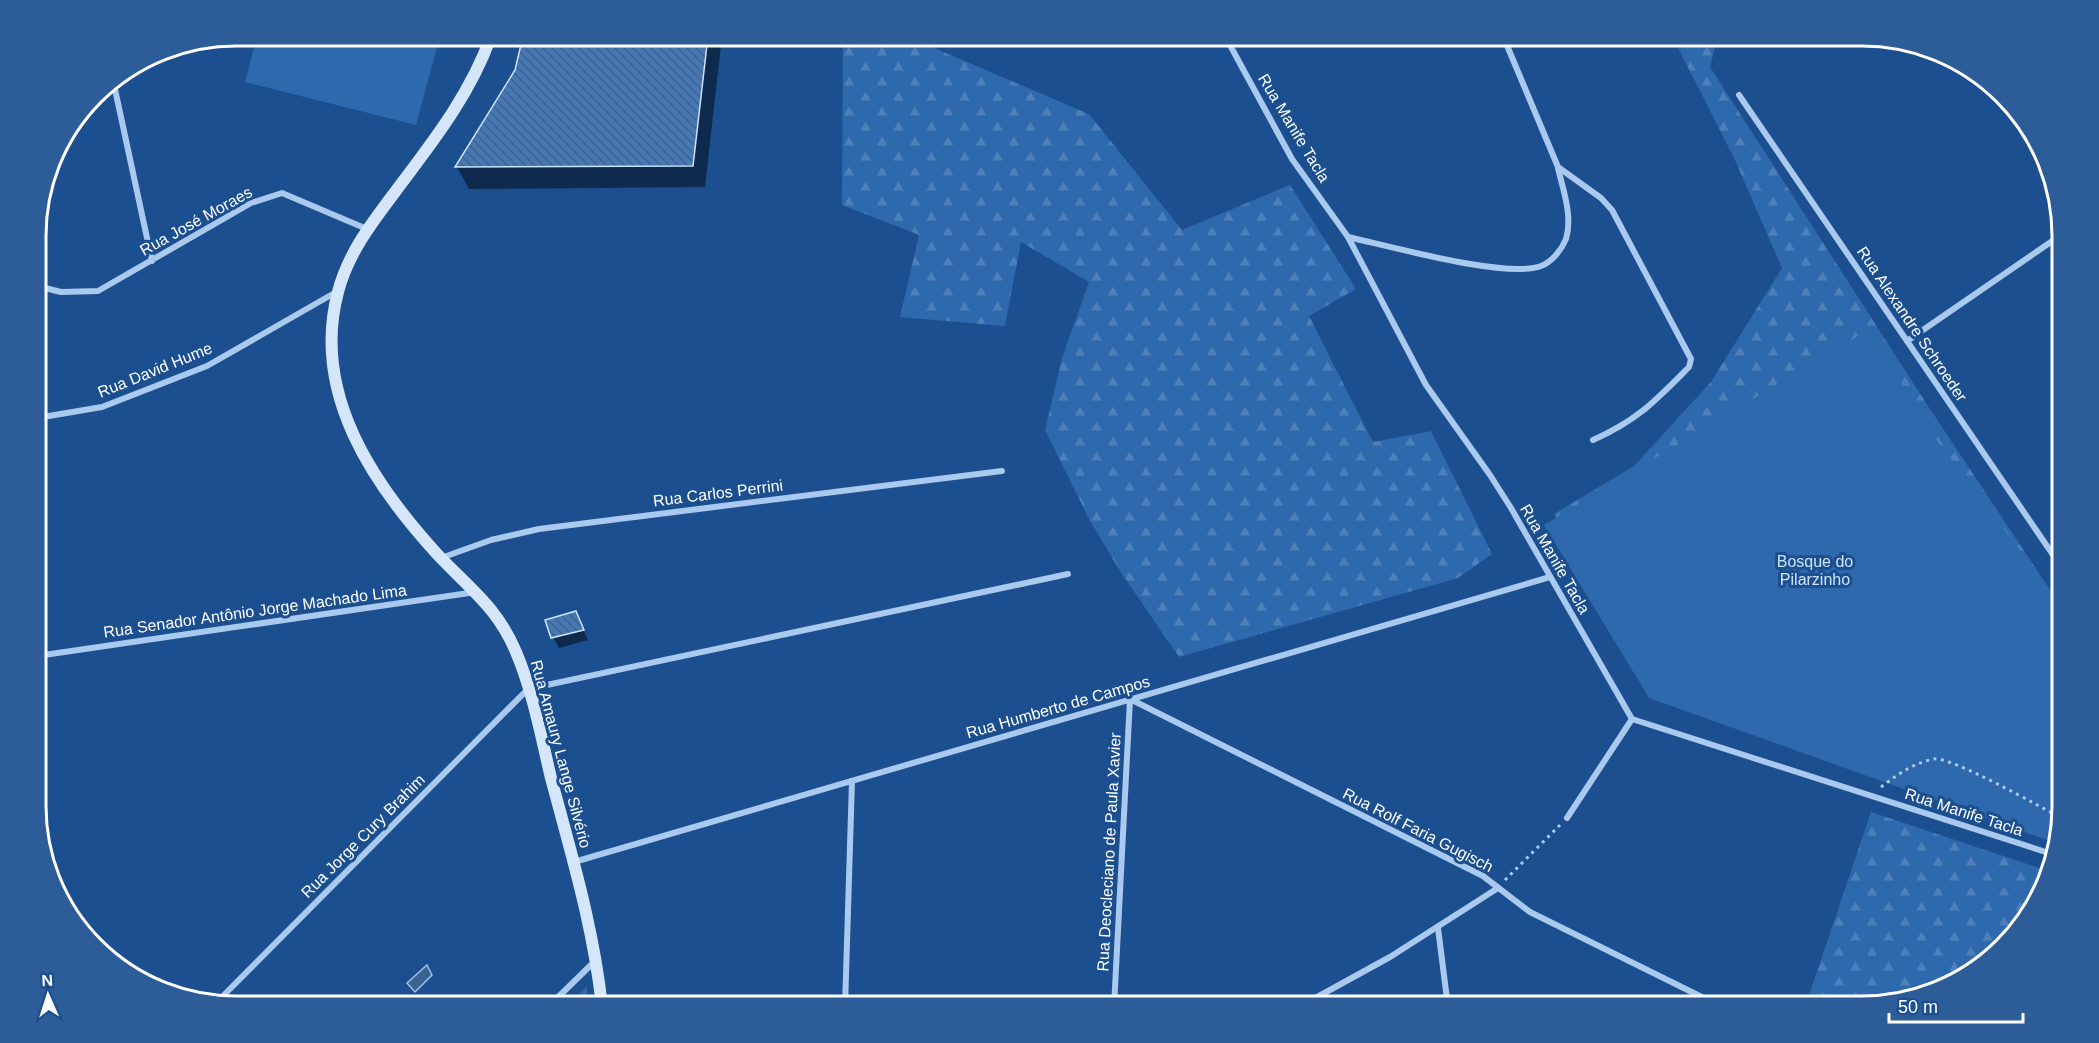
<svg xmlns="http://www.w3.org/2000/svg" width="2099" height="1043" font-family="Arial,sans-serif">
<defs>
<pattern id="forest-firs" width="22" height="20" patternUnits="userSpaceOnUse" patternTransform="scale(1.5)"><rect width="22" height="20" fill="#2e69ad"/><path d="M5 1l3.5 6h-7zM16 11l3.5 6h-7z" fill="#4d80b9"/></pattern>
<pattern id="building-back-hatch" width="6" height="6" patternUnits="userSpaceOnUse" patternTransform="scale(1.5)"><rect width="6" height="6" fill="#4478b7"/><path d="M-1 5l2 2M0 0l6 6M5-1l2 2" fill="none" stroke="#486282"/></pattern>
</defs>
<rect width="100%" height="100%" fill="#1b4f8f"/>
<g fill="url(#forest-firs)">
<path d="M 843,36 L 906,36 L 1089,114 L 1182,230 L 1290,185 L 1356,289 L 1309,316 L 1373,442 L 1431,431 L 1492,554 L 1458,578 L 1179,657 L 1122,574 L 1090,521 L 1045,430 L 1062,358 L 1089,282 L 1021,242 L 1005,326 L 900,317 L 919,235 L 842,205 Z"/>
<path d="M 1672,36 L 1718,36 L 1710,67 L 1928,406 L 2062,608 L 1582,557 L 1554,514 L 1634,466 L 1711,382 L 1782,268 L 1734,158 Z"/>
<path d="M 1871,812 L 2048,871 L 2042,895 L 1974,973 L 1875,1007 L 1805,1007 Z"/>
</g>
<g fill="#2e69ad">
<path d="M 257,36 L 440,36 L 416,125 L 245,82 Z"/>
<path d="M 1871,328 L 1923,422 L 2062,606 L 2063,807 L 2055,843 L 1649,698 L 1544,525 Z"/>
<path d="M 587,986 L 588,1007 L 567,1007 Z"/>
</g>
<path fill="#3c6290" stroke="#9cc4f0" stroke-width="1.5" d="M 427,965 L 432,975 L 415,992 L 407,983 Z"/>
<g fill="#0007">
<path d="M 525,36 L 722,36 L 705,187 L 469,189 L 457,167 L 517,70 Z"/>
<path d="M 576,613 L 588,640 L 559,648 L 553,637 Z"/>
</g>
<g fill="url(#building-back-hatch)" stroke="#cfe3fa" stroke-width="1.5">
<path d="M 523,36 L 708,36 L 693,166 L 455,167 L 515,70 Z"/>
<path d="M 576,611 L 584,630 L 551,638 L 545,620 Z"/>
</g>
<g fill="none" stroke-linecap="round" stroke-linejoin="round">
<g stroke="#a9c9ee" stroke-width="3" stroke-dasharray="3 4.5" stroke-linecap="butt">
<path d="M 1881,787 C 1897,775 1913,763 1934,759 C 1950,756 2041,807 2061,818"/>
<path d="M 1505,880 L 1560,825"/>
</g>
<g stroke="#a9c9ee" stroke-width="6">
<path d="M 1225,36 L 1292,159 L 1348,237 L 1426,385 L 1490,475 L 1511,508 L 1632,719 L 2052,854"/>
<path d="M 1503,36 L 1558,167 L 1601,198 L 1612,210 L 1691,359 L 1689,367 C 1655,401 1638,420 1593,440"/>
<path d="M 113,80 L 152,261"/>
<path d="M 1739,95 L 2062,568"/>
<path d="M 1348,237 C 1389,246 1507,279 1541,266 C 1552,262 1562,249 1566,239 C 1573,216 1563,190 1558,168"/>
<path d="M 37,286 L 61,292 L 98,291 L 251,203 L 282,193 L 367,229"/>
<path d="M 1907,341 L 2061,235"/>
<path d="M 37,418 L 102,407 L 207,366 L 338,291"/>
<path d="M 441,558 L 491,540 L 539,529 L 1002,471"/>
<path d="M 37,656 L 476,592"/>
<path d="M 1567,818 L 1632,719"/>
<path d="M 574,862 L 1550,577"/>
<path d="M 1438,928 L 1448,1007"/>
<path d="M 217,1002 L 528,689 L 1068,574"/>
<path d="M 548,1007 L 596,960"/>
<path d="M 845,1007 L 852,781"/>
<path d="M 1114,1007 L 1130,699 L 1483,876 L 1530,912 L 1722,1007"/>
<path d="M 1299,1007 L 1390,957 L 1498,888"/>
</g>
<path stroke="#d6e6fa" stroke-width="12" d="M 491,36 C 472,90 438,135 404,180 C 378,215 349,249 338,292 C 311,393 373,484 438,555 C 469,588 498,608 516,652 C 533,692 541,736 551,778 C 571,853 594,929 602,1007"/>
</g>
<g text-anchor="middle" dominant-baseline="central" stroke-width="6" stroke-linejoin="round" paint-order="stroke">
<g font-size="16" fill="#fff" stroke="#1b4f8f">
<text transform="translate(1294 128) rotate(59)">Rua Manife Tacla</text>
<text transform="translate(196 221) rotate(-29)">Rua José Moraes</text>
<text transform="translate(1912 324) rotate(56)">Rua Alexandre Schroeder</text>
<text transform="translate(155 370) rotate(-22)">Rua David Hume</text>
<text transform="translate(718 493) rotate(-7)">Rua Carlos Perrini</text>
<text transform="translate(1555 559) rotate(60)">Rua Manife Tacla</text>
<text transform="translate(255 611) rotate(-8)">Rua Senador Antônio Jorge Machado Lima</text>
<text transform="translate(1058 707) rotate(-16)">Rua Humberto de Campos</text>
<text transform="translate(561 754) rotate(75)">Rua Amaury Lange Silvério</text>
<text transform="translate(1964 812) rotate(18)">Rua Manife Tacla</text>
<text transform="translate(1418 830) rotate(27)">Rua Rolf Faria Gugisch</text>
<text transform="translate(363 836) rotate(-45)">Rua Jorge Cury Brahim</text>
<text transform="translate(1109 852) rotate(-87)">Rua Deocleciano de Paula Xavier</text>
</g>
<g font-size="16" fill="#cfe3fa" stroke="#1b4f8f">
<text x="1815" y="561">Bosque do<tspan x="1815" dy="18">Pilarzinho</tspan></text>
</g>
</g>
<path d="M0 0H2099V1043H0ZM236 46H1862A190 190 0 0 1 2052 236V806A190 190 0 0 1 1862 996H236A190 190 0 0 1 46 806V236A190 190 0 0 1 236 46Z" fill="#2d5d98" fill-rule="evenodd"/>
<path fill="none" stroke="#fff" stroke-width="3" d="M236 46H1862A190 190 0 0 1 2052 236V806A190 190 0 0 1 1862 996H236A190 190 0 0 1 46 806V236A190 190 0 0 1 236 46Z"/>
<g transform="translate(48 995) rotate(357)" stroke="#1b4f8f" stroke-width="4.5" paint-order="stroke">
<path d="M0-4.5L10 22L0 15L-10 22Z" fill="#ffffff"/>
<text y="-9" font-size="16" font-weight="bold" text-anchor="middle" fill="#ffffff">N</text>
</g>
<path d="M1889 1013v9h134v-9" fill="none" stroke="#ffffff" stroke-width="3"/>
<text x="1898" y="1013" font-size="18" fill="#ffffff" stroke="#1b4f8f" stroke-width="4.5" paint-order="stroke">50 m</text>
</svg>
